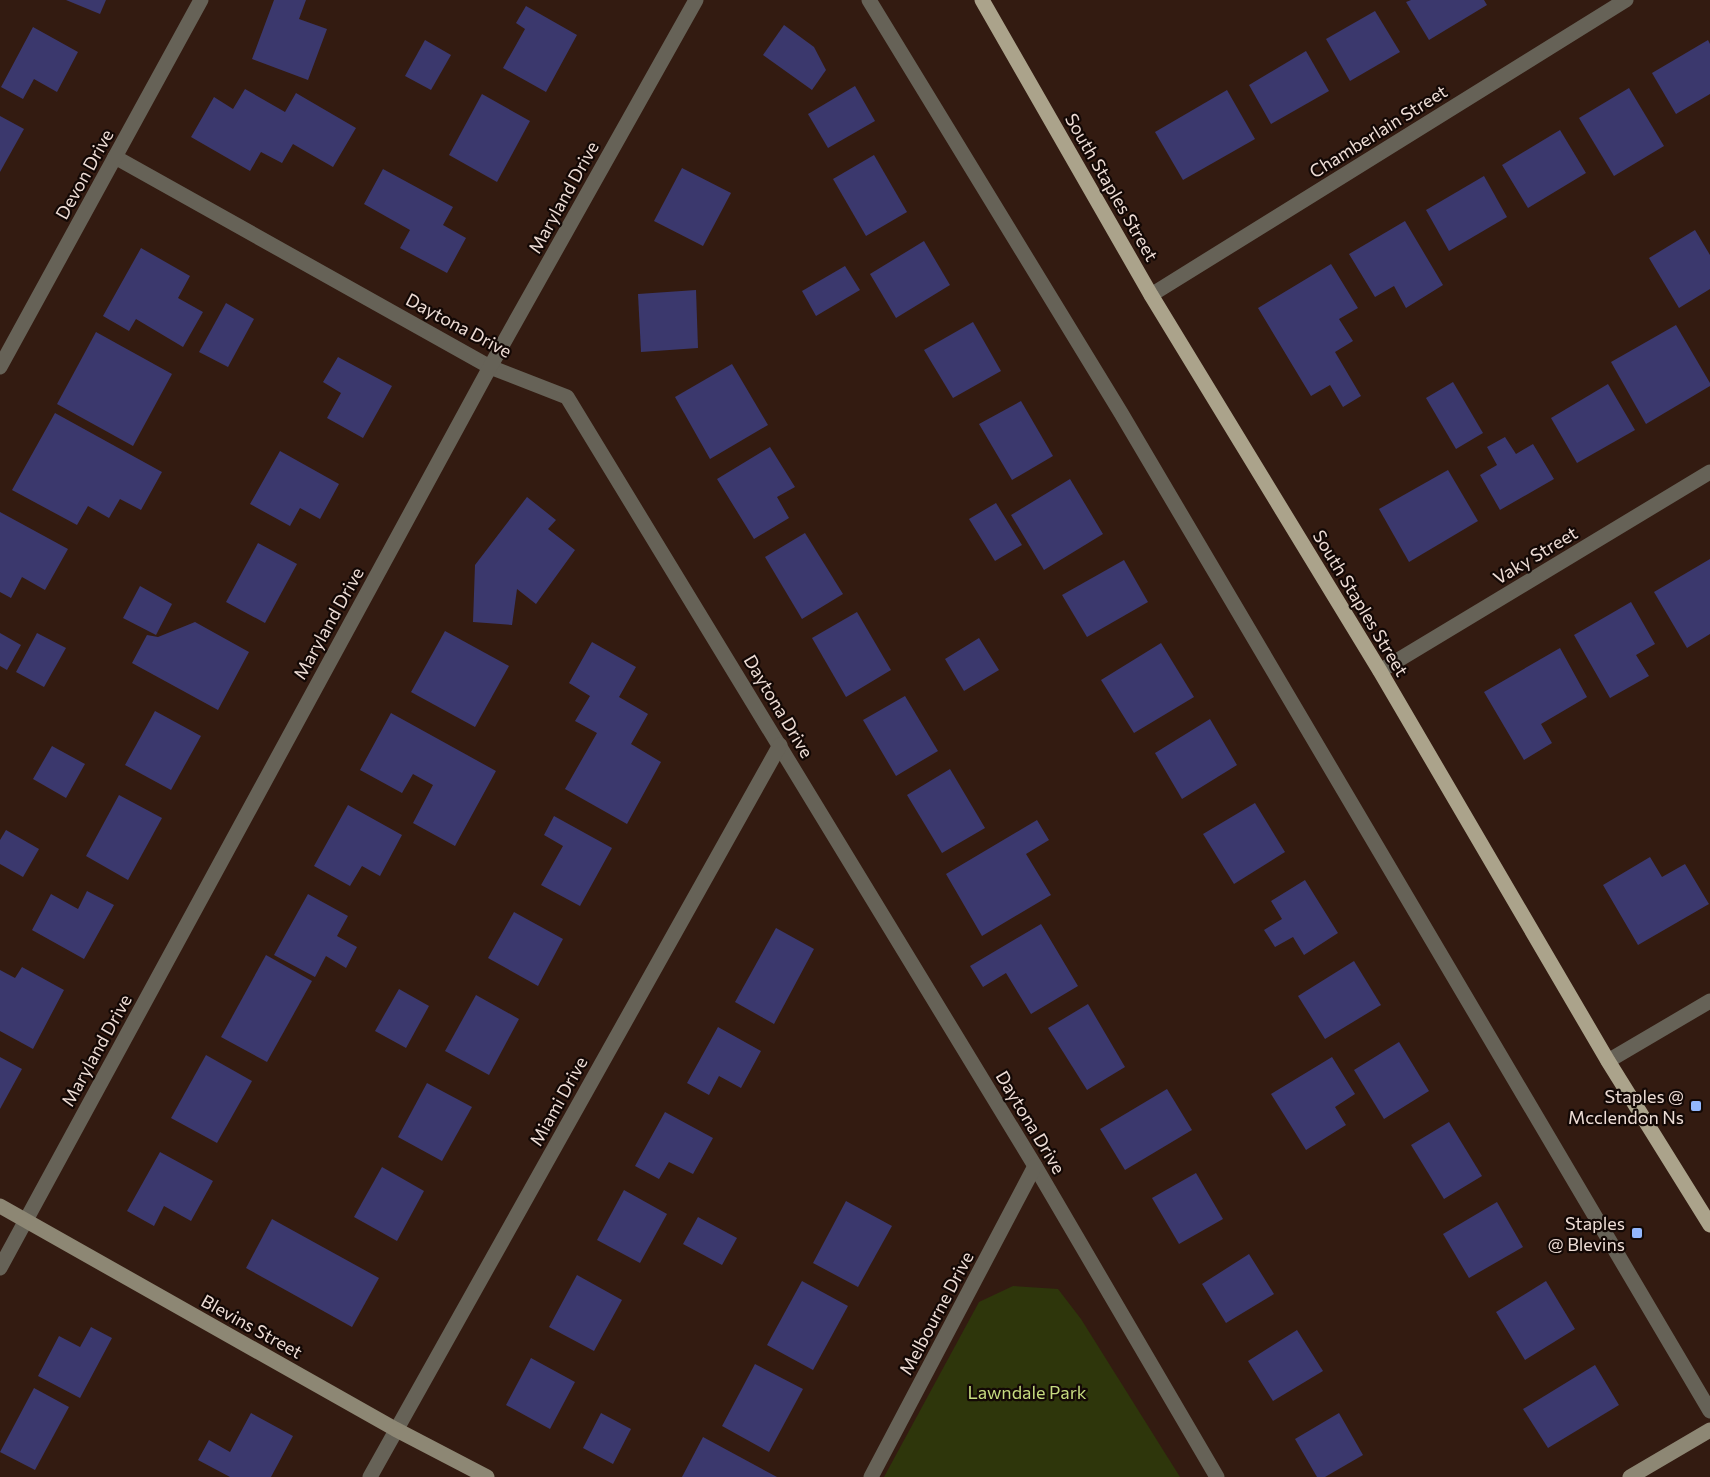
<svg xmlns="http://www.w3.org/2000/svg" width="1710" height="1477" font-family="Commissioner,sans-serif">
<rect width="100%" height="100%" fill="#331b11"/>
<path fill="#2e360b" d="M 1013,1286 L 1058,1289 L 1081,1319 L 1180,1477 L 884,1477 L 979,1302 Z"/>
<g fill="#3b386d">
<path d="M 66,0 L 106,0 L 100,14 Z"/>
<path d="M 274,0 L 306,0 L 299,19 L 327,29 L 308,80 L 252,59 Z"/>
<path d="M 1411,0 L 1484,0 L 1487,5 L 1429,40 L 1406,2 Z"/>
<path d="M 526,6 L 577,35 L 546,92 L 503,68 L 525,29 L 516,23 Z"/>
<path d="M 1375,11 L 1400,52 L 1350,81 L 1326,39 Z"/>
<path d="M 784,25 L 814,47 L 826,70 L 812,90 L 763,55 Z"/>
<path d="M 33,27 L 78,52 L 57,92 L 34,79 L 23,99 L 1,87 Z"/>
<path d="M 425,40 L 451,55 L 431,90 L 405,76 Z"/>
<path d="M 1708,40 L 1710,44 L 1710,94 L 1676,114 L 1652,73 Z"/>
<path d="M 1306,51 L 1329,91 L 1271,124 L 1249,85 Z"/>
<path d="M 855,86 L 875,121 L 828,148 L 808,114 Z"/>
<path d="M 1629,88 L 1664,146 L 1614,176 L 1579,118 Z"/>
<path d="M 245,89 L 285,112 L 296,93 L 356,128 L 333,167 L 293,144 L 282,163 L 261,152 L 250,171 L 191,137 L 214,97 L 233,109 Z"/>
<path d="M 1227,90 L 1255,139 L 1183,180 L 1155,132 Z"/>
<path d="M 482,94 L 530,121 L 497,182 L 449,155 Z"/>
<path d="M 0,116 L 24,129 L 0,172 Z"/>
<path d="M 1560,130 L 1586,173 L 1528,208 L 1502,165 Z"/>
<path d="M 874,155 L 907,212 L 866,236 L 833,179 Z"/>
<path d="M 682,168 L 731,193 L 703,246 L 654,221 Z"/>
<path d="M 383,169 L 453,207 L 443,225 L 466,238 L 447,273 L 400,248 L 410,230 L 364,204 Z"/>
<path d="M 1484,176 L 1507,217 L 1449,251 L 1426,210 Z"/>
<path d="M 1405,221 L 1443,285 L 1406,308 L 1394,286 L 1375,297 L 1349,254 Z"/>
<path d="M 1695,230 L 1710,255 L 1710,289 L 1679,308 L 1649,258 Z"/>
<path d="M 924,241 L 950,285 L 896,318 L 870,274 Z"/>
<path d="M 141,248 L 190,276 L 178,298 L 203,312 L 183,347 L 136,319 L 129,331 L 103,316 Z"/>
<path d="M 1331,264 L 1358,308 L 1339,319 L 1353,341 L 1335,352 L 1361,396 L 1343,407 L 1330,385 L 1311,396 L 1258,308 Z"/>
<path d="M 845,266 L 860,290 L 816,316 L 802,291 Z"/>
<path d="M 696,290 L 698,348 L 641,352 L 638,294 Z"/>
<path d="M 226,303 L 254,319 L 228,367 L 199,352 Z"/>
<path d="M 973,322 L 1001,371 L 953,398 L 924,350 Z"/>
<path d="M 1676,325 L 1710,383 L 1710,386 L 1646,424 L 1611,362 Z"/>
<path d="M 96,332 L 172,374 L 133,446 L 57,404 Z"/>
<path d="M 338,357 L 392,386 L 363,438 L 327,418 L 341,393 L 323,382 Z"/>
<path d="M 732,364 L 768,425 L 710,459 L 675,397 Z"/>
<path d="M 1453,382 L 1483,433 L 1456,449 L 1426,398 Z"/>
<path d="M 1608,384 L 1635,430 L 1577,463 L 1551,418 Z"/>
<path d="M 1021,401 L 1053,456 L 1012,480 L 979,424 Z"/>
<path d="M 55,413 L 162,472 L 141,510 L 120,499 L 109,518 L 88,506 L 77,525 L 12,490 Z"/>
<path d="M 1505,437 L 1516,454 L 1533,444 L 1554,479 L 1500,510 L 1480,475 L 1497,465 L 1487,447 Z"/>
<path d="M 770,447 L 795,487 L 777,497 L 789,518 L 754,539 L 717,479 Z"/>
<path d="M 280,451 L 339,484 L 320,519 L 300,508 L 290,526 L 250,504 Z"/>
<path d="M 1448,470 L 1478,521 L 1409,562 L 1379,509 Z"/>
<path d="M 1070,479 L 1103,534 L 1044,570 L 1011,515 Z"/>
<path d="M 527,497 L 556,520 L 548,529 L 575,550 L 536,604 L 517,589 L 512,625 L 473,622 L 475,565 Z"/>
<path d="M 996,503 L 1022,545 L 995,561 L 969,519 Z"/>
<path d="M 0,512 L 68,549 L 45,590 L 22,577 L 11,598 L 0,592 Z"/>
<path d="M 805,533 L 843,594 L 802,619 L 765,557 Z"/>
<path d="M 258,543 L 297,564 L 265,623 L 226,602 Z"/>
<path d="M 1710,559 L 1710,634 L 1687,648 L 1654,592 Z"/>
<path d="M 1124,560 L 1148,602 L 1087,637 L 1062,595 Z"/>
<path d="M 140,586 L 172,604 L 156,635 L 123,618 Z"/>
<path d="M 1631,602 L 1655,644 L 1636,655 L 1649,676 L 1610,698 L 1574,635 Z"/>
<path d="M 857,612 L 891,670 L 846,697 L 812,638 Z"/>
<path d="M 195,622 L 249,652 L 218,710 L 132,663 L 147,635 L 158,637 Z"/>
<path d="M 445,631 L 509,666 L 475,727 L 411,692 Z"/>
<path d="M 0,633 L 21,645 L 7,670 L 0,666 Z"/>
<path d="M 37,633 L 66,648 L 44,687 L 16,672 Z"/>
<path d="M 979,638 L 999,670 L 964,691 L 945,659 Z"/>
<path d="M 592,642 L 636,667 L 619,697 L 648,714 L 631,744 L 661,762 L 627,824 L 565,789 L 597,733 L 575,721 L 590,696 L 569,683 Z"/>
<path d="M 1161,643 L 1194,697 L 1134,733 L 1101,680 Z"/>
<path d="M 1560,648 L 1587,697 L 1541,724 L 1552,743 L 1524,760 L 1484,692 Z"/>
<path d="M 905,696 L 938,751 L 896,776 L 863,720 Z"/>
<path d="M 155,711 L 201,736 L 171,790 L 125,765 Z"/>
<path d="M 391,713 L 496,771 L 455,846 L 413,823 L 433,785 L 413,774 L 402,793 L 360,770 Z"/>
<path d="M 1210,719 L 1237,765 L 1182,799 L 1155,753 Z"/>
<path d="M 52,746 L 85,764 L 66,798 L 33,779 Z"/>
<path d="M 950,769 L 985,828 L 942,853 L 907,795 Z"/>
<path d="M 119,795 L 162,818 L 128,880 L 86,856 Z"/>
<path d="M 1255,803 L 1285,852 L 1234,884 L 1203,834 Z"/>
<path d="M 348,805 L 402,835 L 380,876 L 362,866 L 350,886 L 314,866 Z"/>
<path d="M 554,816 L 612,848 L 580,906 L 541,885 L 563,846 L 544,835 Z"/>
<path d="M 1037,820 L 1049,840 L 1026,854 L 1051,895 L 982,936 L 946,874 Z"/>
<path d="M 6,830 L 39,849 L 23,877 L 0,864 L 0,840 Z"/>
<path d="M 1650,857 L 1662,877 L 1685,864 L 1709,904 L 1638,945 L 1603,885 Z"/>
<path d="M 1305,880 L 1338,933 L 1304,955 L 1293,937 L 1275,947 L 1264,930 L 1282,919 L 1271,901 Z"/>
<path d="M 87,891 L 114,905 L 84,959 L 32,930 L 51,894 L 78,909 Z"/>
<path d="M 308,894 L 348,916 L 337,936 L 357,947 L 346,968 L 326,956 L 315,977 L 274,955 Z"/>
<path d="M 514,912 L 563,939 L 538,986 L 488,958 Z"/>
<path d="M 1041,924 L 1078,986 L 1031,1014 L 1006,973 L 983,987 L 970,966 Z"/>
<path d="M 776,928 L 814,949 L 774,1024 L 735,1002 Z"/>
<path d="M 266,955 L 312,981 L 267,1062 L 221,1037 Z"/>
<path d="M 1354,961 L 1381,1005 L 1325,1039 L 1298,996 Z"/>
<path d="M 22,967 L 64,990 L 33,1049 L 0,1031 L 0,970 L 15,978 Z"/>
<path d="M 399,989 L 429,1006 L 406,1048 L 375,1031 Z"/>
<path d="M 476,995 L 519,1019 L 489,1075 L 445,1051 Z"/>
<path d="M 1088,1004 L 1125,1067 L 1087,1090 L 1048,1028 Z"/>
<path d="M 718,1027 L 761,1051 L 741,1088 L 719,1076 L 709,1095 L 687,1083 Z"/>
<path d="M 1399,1042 L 1429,1091 L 1384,1119 L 1354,1070 Z"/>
<path d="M 206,1055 L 252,1081 L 217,1143 L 171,1118 Z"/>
<path d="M 0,1057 L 22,1069 L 0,1109 Z"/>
<path d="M 1332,1057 L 1355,1094 L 1335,1107 L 1346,1125 L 1306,1150 L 1271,1094 Z"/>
<path d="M 427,1083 L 472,1107 L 442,1161 L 398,1137 Z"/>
<path d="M 1167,1089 L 1192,1130 L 1125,1170 L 1100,1129 Z"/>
<path d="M 665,1112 L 713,1138 L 693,1174 L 669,1162 L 659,1179 L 635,1166 Z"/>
<path d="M 1449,1122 L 1482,1176 L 1444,1199 L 1411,1145 Z"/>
<path d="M 160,1152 L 213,1181 L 191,1221 L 164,1206 L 154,1226 L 127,1211 Z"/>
<path d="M 382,1167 L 424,1191 L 397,1241 L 354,1217 Z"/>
<path d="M 1196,1173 L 1223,1219 L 1179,1244 L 1152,1198 Z"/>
<path d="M 624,1190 L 667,1214 L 640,1263 L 597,1240 Z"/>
<path d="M 846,1201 L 892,1226 L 858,1287 L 813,1263 Z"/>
<path d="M 1497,1202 L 1523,1247 L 1469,1278 L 1443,1234 Z"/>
<path d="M 698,1217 L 737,1238 L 722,1265 L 683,1244 Z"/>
<path d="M 272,1219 L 379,1278 L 352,1327 L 246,1268 Z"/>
<path d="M 1249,1254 L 1274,1294 L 1226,1323 L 1202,1284 Z"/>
<path d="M 577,1275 L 622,1300 L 594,1351 L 549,1327 Z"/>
<path d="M 802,1281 L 848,1306 L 813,1370 L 767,1345 Z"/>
<path d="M 1546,1281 L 1575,1329 L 1525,1360 L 1496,1312 Z"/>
<path d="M 91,1327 L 112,1338 L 80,1398 L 38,1376 L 59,1336 L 80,1347 Z"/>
<path d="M 1297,1330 L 1323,1371 L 1273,1401 L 1248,1361 Z"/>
<path d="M 531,1358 L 575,1382 L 550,1429 L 506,1405 Z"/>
<path d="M 755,1364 L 803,1389 L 769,1452 L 722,1426 Z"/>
<path d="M 1595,1365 L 1619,1405 L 1548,1448 L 1523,1409 Z"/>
<path d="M 34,1388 L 69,1407 L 35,1470 L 0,1452 Z"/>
<path d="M 251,1413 L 293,1436 L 271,1477 L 230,1477 L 198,1460 L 209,1440 L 230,1452 Z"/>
<path d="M 601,1413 L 631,1429 L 613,1464 L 583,1448 Z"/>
<path d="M 1339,1413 L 1363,1455 L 1325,1477 L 1317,1477 L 1295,1439 Z"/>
<path d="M 703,1437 L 777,1477 L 682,1477 Z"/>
</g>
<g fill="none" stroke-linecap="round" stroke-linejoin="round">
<g stroke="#666257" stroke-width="15">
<path d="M 869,0 L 1121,413 L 1710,1411"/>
<path d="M 115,157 L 490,367 L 567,397 L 1035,1166 L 1217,1477"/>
<path d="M 1151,295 L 1626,0"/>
<path d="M 0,367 L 201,0"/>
<path d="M 1380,671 L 1710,472"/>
<path d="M 1608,1061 L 1710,1001"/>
<path d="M 0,1268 L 490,367 L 696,0"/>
<path d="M 370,1477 L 780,745"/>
<path d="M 871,1477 L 1035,1166"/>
</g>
<g stroke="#8d8774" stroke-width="15">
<path d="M 0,1206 L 395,1429 L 487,1477"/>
<path d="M 1630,1477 L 1710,1430"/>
</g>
<path stroke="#aba38b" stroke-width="15" d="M 982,0 L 1151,295 L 1380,671 L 1608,1061 L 1710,1225"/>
</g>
<g fill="#93b7fd" stroke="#130805" stroke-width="2">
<rect x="1690" y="1100" width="12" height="12" rx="3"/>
<rect x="1631" y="1227" width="12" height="12" rx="3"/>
</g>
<g text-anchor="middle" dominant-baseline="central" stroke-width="4.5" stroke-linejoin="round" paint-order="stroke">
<g font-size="18" fill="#eeddd6" stroke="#130805">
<text transform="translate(1378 131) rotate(-32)">Chamberlain Street</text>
<text transform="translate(84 174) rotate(-61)">Devon Drive</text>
<text transform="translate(1112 187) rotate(60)">South Staples Street</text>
<text transform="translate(563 197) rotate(-61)">Maryland Drive</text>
<text transform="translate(459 325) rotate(28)">Daytona Drive</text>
<text transform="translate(1535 555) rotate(-31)">Vaky Street</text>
<text transform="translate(1361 603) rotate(59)">South Staples Street</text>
<text transform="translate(328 623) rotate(-61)">Maryland Drive</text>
<text transform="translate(779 706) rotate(59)">Daytona Drive</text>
<text transform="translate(96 1050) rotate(-61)">Maryland Drive</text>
<text transform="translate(558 1101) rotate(-61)">Miami Drive</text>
<text transform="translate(1031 1122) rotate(59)">Daytona Drive</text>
<text transform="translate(936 1313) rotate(-62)">Melbourne Drive</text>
<text transform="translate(252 1326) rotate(29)">Blevins Street</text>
</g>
<g font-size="18" fill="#eeddd6" stroke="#130805" text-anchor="end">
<text x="1684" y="1096">Staples @<tspan x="1684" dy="21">Mcclendon Ns</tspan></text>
<text x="1625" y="1223">Staples<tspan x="1625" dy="21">@ Blevins</tspan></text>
</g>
<g font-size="18" fill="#c7dc80" stroke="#130805">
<text x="1027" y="1392">Lawndale Park</text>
</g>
</g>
</svg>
